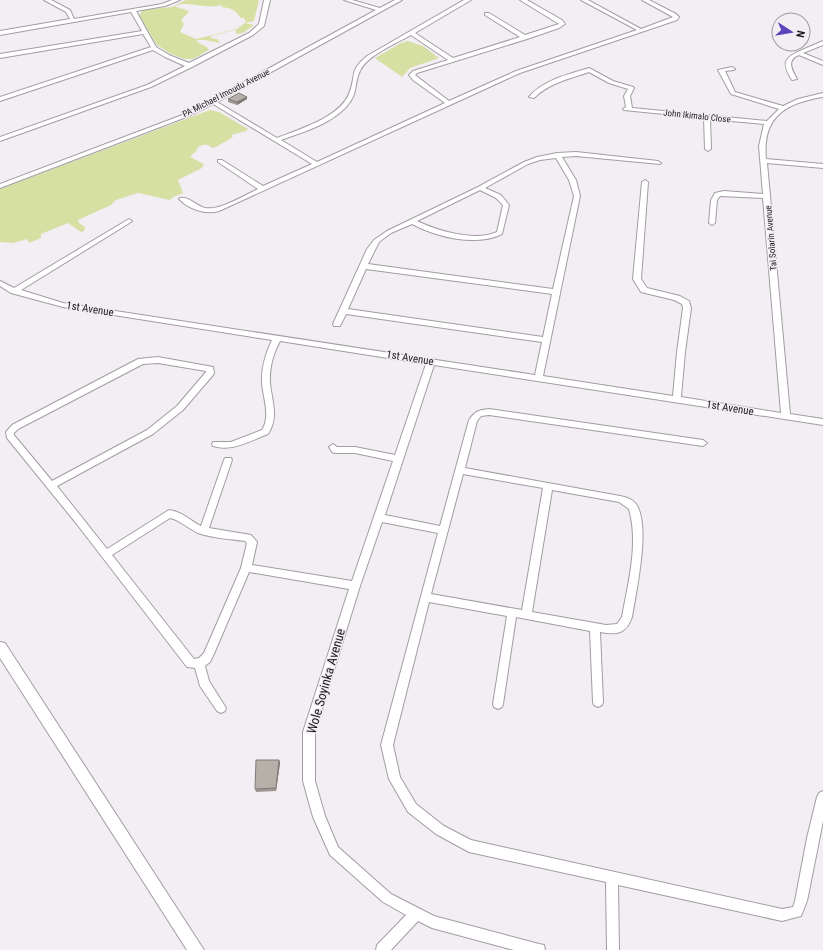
<svg xmlns="http://www.w3.org/2000/svg" width="823" height="950" font-family="'Roboto Condensed',sans-serif">
<rect width="100%" height="100%" fill="#f3edf4"/>
<g fill="#d6e0a3" fill-rule="evenodd">
<path d="M 186,0 L 259,0 L 254,21 L 245,23 L 254,25 L 243,33 L 236,34 L 236,31 L 235,30 L 211,36 L 211,38 L 217,39 L 220,43 L 205,40 L 197,40 L 197,42 L 207,47 L 209,50 L 193,59 L 184,59 L 169,53 L 156,44 L 139,15 L 143,10 L 172,7 ZM 182,4 C 195,3 209,9 221,5 L 222,7 C 231,8 235,10 241,18 L 244,18 L 246,22 L 237,29 L 196,39 L 180,32 L 184,24 L 181,20 L 189,12 C 186,8 179,9 175,6 Z"/>
<path d="M 408,41 L 423,46 L 439,58 L 410,68 L 402,77 L 375,58 L 401,43 Z"/>
<path d="M 210,110 L 219,112 L 248,129 L 246,131 L 231,135 L 233,137 L 216,147 L 212,148 C 207,143 203,145 198,147 L 196,151 L 190,157 L 204,164 L 202,168 L 178,180 L 183,193 L 173,197 L 170,200 L 138,193 L 116,200 L 111,205 L 78,220 L 79,223 L 85,227 L 84,231 L 81,232 L 68,223 L 41,234 L 41,238 L 29,243 L 27,239 L 13,243 L 0,242 L 0,189 Z"/>
</g>
<g fill="none" stroke-linecap="round" stroke-linejoin="round">
<defs>
<g id="minor">
<path d="M 44,0 L 51,0 L 70,10 L 74,19 L 162,4 L 172,0 L 180,0 L 165,6 L 136,11 L 156,47 L 169,55 L 189,63 L 249,33 L 259,24 L 264,0 L 270,0 L 264,26 L 253,35 L 192,67 L 151,87 L 0,141 L 0,137 L 147,85 L 185,66 L 165,57 L 153,50 L 0,101 L 0,97 L 151,47 L 143,34 L 0,58 L 0,54 L 142,31 L 131,12 L 0,35 L 0,31 L 70,19 L 66,12 Z"/>
<path d="M 344,0 L 352,0 L 380,8 L 395,0 L 402,0 L 217,102 L 277,138 C 299,129 339,118 349,94 C 357,75 348,72 367,56 L 464,0 L 471,0 L 415,33 L 453,58 L 520,37 L 485,15 L 485,13 L 489,13 L 525,35 L 559,24 L 520,0 L 527,0 L 562,20 L 565,24 L 559,28 L 527,39 L 417,73 L 415,75 L 449,101 L 516,71 L 637,30 L 581,0 L 588,0 L 641,29 L 673,17 L 642,0 L 649,0 L 676,14 L 679,17 L 677,20 L 520,73 L 219,211 C 205,215 189,209 179,199 L 180,198 C 188,196 197,206 205,208 C 219,211 245,195 258,189 L 218,162 L 218,160 L 222,160 L 263,186 L 312,164 L 213,104 L 189,116 L 0,188 L 0,184 L 185,114 L 376,10 ZM 411,35 L 448,60 L 413,71 L 409,75 L 413,80 L 445,103 L 317,162 L 281,140 C 303,132 329,125 346,107 C 359,93 353,86 360,71 C 366,56 397,43 411,35 Z"/>
<path d="M 823,41 L 823,45 L 803,53 L 823,61 L 823,65 L 799,55 C 786,60 792,70 797,79 L 792,80 C 781,62 784,58 802,50 C 809,47 816,44 823,41 Z"/>
<path d="M 732,67 L 735,69 L 734,70 L 725,71 L 735,92 L 783,106 L 798,99 L 823,93 L 823,97 C 785,103 762,117 766,159 L 823,164 L 823,168 L 767,163 L 790,414 L 823,419 L 823,425 L 434,365 L 385,515 L 440,526 L 469,420 C 475,411 479,410 489,409 L 703,440 L 707,443 L 703,446 L 489,415 L 481,416 L 477,421 L 465,468 L 620,496 C 626,497 632,499 636,504 C 651,525 636,592 632,617 C 626,634 617,635 600,632 L 603,702 L 602,705 L 598,707 L 594,705 L 593,702 L 590,631 L 516,617 L 503,704 L 502,707 L 498,709 L 494,707 L 493,704 L 507,616 L 429,602 L 393,745 L 400,777 L 416,804 L 444,826 L 471,840 L 782,909 L 793,907 L 795,901 L 807,838 L 817,797 L 819,793 L 823,791 L 823,821 L 807,901 L 801,916 L 782,921 L 618,885 L 619,950 L 607,950 L 606,882 L 469,852 L 436,834 L 408,812 L 389,779 L 381,745 L 438,533 L 382,522 L 360,586 L 315,732 L 315,781 L 325,816 L 338,847 L 391,894 L 434,916 L 539,944 L 544,945 L 545,950 L 514,950 L 432,928 L 418,921 L 391,950 L 376,950 L 377,945 L 406,915 L 383,902 L 330,855 L 313,817 L 303,781 L 303,732 L 349,589 L 249,572 L 213,656 L 210,662 L 205,666 L 209,681 L 226,708 L 225,711 L 221,713 L 217,711 L 200,686 L 195,668 L 187,667 L 76,523 L 7,438 L 6,432 L 12,425 L 138,359 L 158,357 L 213,367 L 214,373 L 213,375 L 183,410 L 153,434 L 57,486 L 107,549 L 169,510 C 183,512 189,520 201,526 L 224,460 L 225,458 L 231,458 L 232,460 L 209,528 L 251,535 L 257,542 L 252,565 L 352,581 L 393,461 L 355,453 L 335,453 L 332,452 L 329,447 L 333,444 L 337,447 L 355,447 L 395,455 L 426,364 L 280,341 C 273,354 269,369 270,383 C 272,402 279,417 268,434 C 250,441 232,452 213,446 L 212,444 L 213,442 L 231,442 L 262,430 C 271,416 263,398 262,383 C 261,368 266,353 272,340 L 63,307 L 11,293 L 0,286 L 0,281 L 14,288 L 129,219 L 132,221 L 131,222 L 21,290 L 63,303 L 535,375 L 542,342 L 346,314 L 340,326 L 334,326 L 333,324 L 367,249 L 374,240 L 387,231 L 478,187 L 524,162 L 537,157 L 557,153 L 576,152 L 658,161 L 661,163 L 660,164 L 576,156 L 562,157 L 576,180 L 580,196 L 543,376 L 673,396 L 677,352 L 683,308 L 682,304 L 674,300 L 641,292 L 633,279 L 642,182 L 645,180 L 648,182 L 641,279 L 647,288 L 680,296 L 689,301 L 691,308 L 685,352 L 681,397 L 781,413 L 763,198 L 720,196 L 717,200 L 715,223 L 712,225 L 709,223 L 711,200 L 715,193 L 724,191 L 763,194 L 759,146 L 764,124 L 710,119 L 711,149 L 708,151 L 705,149 L 704,118 L 624,110 L 623,109 L 626,107 L 624,96 L 628,89 L 609,83 L 589,72 C 569,79 549,83 534,98 L 529,97 C 543,80 569,74 589,68 L 613,81 L 633,87 L 634,88 L 630,96 L 632,108 L 767,121 L 779,109 L 731,94 L 718,70 ZM 556,158 L 569,180 L 574,196 L 553,289 L 368,264 L 379,242 L 391,233 L 412,224 C 437,237 475,247 502,234 L 509,205 L 501,195 L 485,188 L 528,164 L 540,160 ZM 480,190 L 496,198 L 503,205 L 497,232 C 475,242 438,231 417,221 ZM 366,269 L 552,294 L 543,337 L 348,309 ZM 158,363 L 206,371 L 206,372 L 177,406 L 147,430 L 52,481 L 14,435 L 14,433 L 18,429 L 143,364 ZM 463,474 L 543,488 L 522,610 L 431,594 ZM 552,490 L 619,502 L 629,509 C 639,544 628,583 622,617 L 617,624 L 606,625 L 532,612 ZM 170,518 C 178,519 189,529 198,533 C 212,538 230,539 245,541 L 247,543 L 241,568 L 204,653 L 199,658 L 194,659 L 112,555 Z"/>
</g>
<path id="major" d="M 0,642 L 5,643 L 204,950 L 187,950 L 0,658 Z"/>
</defs>
<use href="#minor" stroke="#a29ca3" stroke-width="2"/>
<use href="#major" stroke="#a29ca3" stroke-width="2"/>
<use href="#minor" fill="#fff" fill-rule="evenodd"/>
<use href="#major" fill="#fff" fill-rule="evenodd"/>
</g>
<g fill="#9d9791">
<path d="M 247,97 L 247,99 L 237,105 L 228,102 L 228,99 Z"/>
<path d="M 279,760 L 280,763 L 276,791 L 256,792 L 255,789 Z"/>
</g>
<g fill="#7f7b76">
<path d="M 247,97 L 247,99 L 237,105 L 237,102 Z"/>
<path d="M 279,760 L 280,763 L 276,791 L 276,788 Z"/>
</g>
<g fill="#b6b0a9" stroke="#7f7b76">
<path d="M 239,93 L 247,97 L 237,102 L 228,99 Z"/>
<path d="M 256,760 L 279,760 L 276,788 L 255,789 Z"/>
</g>
<g text-anchor="middle" dominant-baseline="central" stroke-width="3" stroke-linejoin="round" paint-order="stroke">
<g font-size="9" fill="#1f1c1f" stroke="#f3edf4">
<text transform="translate(226 93) rotate(-27)">PA Michael Imoudu Avenue</text>
<text transform="translate(697 116) rotate(6)">John Ikimalo Close</text>
<text transform="translate(771 238) rotate(-95)">Tai Solarin Avenue</text>
</g>
<g font-size="11" fill="#1f1c1f" stroke="#f3edf4">
<text transform="translate(90 309) rotate(9)">1st Avenue</text>
<text transform="translate(410 358) rotate(9)">1st Avenue</text>
<text transform="translate(730 408) rotate(9)">1st Avenue</text>
</g>
<g font-size="13" fill="#1f1c1f" stroke="#f3edf4">
<text transform="translate(326 681) rotate(-74)">Wole Soyinka Avenue</text>
</g>
</g>
<g transform="translate(791 32) rotate(102)"><circle r="19" fill="#f3edf4" stroke="#9e999f"/>
<path d="M0-3L7 15L0 10L-7 15Z" fill="#5945bd"/>
<text y="-6" font-size="11" font-weight="bold" text-anchor="middle" fill="#1f1c1f">N</text>
</g>
</svg>
